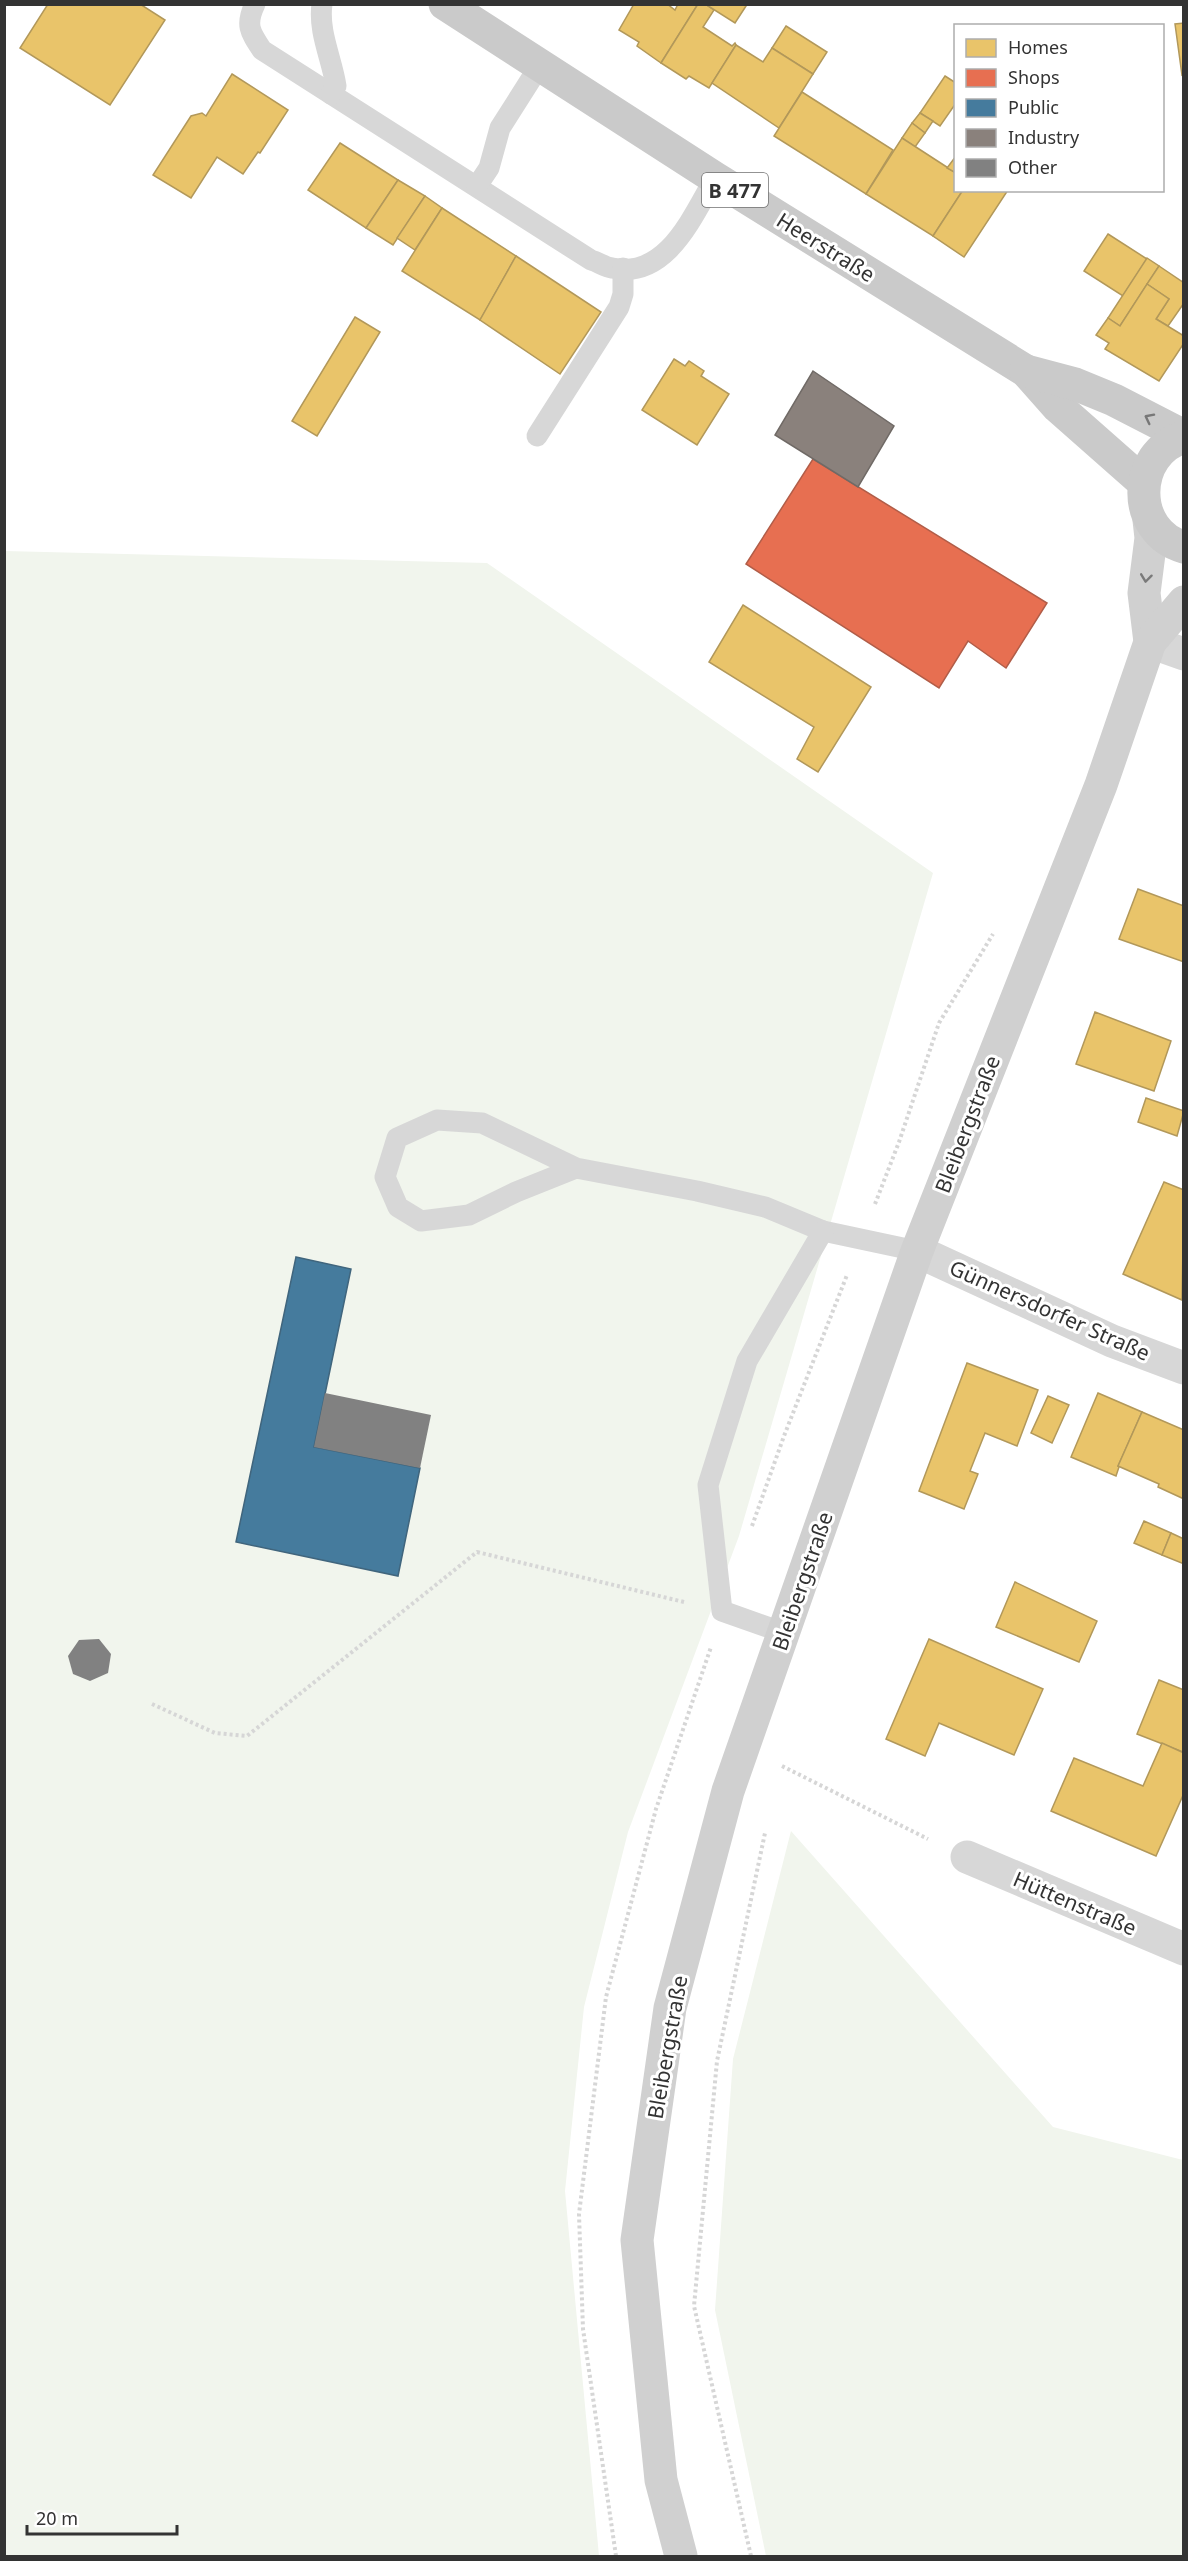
<svg xmlns="http://www.w3.org/2000/svg" width="1188" height="2561" font-family="'Noto Sans',sans-serif">
<rect width="100%" height="100%" fill="#fff"/>
<g fill="#f1f5ed">
<path d="M 5,551 L 487,563 L 933,873 L 739,1536 L 628,1832 L 584,2007 L 565,2191 L 599,2556 L 5,2556 Z"/>
<path d="M 791,1831 L 1053,2127 L 1183,2160 L 1183,2556 L 766,2556 L 715,2310 L 733,2059 Z"/>
</g>
<g fill="#e9c46a" stroke="#b2985a" stroke-width="1.5">
<path d="M 48,4 L 140,4 L 165,20 L 110,105 L 20,48 Z"/>
<path d="M 634,4 L 667,4 L 675,10 L 678,4 L 698,4 L 661,63 L 637,46 L 639,42 L 619,30 Z"/>
<path d="M 698,4 L 705,4 L 714,10 L 703,27 L 732,46 L 735,43 L 736,45 L 709,88 L 689,76 L 686,79 L 661,63 Z"/>
<path d="M 705,4 L 744,4 L 746,6 L 735,23 Z"/>
<path d="M 1184,23 L 1184,74 L 1182,75 L 1175,24 Z"/>
<path d="M 786,26 L 827,52 L 813,74 L 772,48 Z"/>
<path d="M 736,45 L 763,62 L 772,48 L 813,74 L 779,128 L 712,83 Z"/>
<path d="M 232,74 L 288,110 L 260,153 L 258,152 L 243,174 L 217,157 L 191,198 L 153,175 L 191,116 L 202,113 L 206,116 Z"/>
<path d="M 945,76 L 956,83 L 956,103 L 940,126 L 920,113 Z"/>
<path d="M 802,92 L 893,150 L 866,194 L 774,136 Z"/>
<path d="M 920,113 L 933,121 L 925,133 L 912,123 Z"/>
<path d="M 912,123 L 925,133 L 915,147 L 902,138 Z"/>
<path d="M 902,138 L 956,173 L 956,190 L 963,190 L 933,236 L 866,194 Z"/>
<path d="M 340,143 L 398,180 L 366,228 L 308,190 Z"/>
<path d="M 956,156 L 956,173 L 947,168 Z"/>
<path d="M 398,180 L 425,196 L 393,245 L 366,228 Z"/>
<path d="M 963,190 L 1008,190 L 964,257 L 933,236 Z"/>
<path d="M 425,196 L 442,208 L 415,250 L 397,238 Z"/>
<path d="M 442,208 L 516,256 L 480,320 L 402,271 Z"/>
<path d="M 1108,234 L 1147,259 L 1123,296 L 1084,271 Z"/>
<path d="M 516,256 L 601,312 L 560,374 L 480,320 Z"/>
<path d="M 1147,258 L 1159,266 L 1120,326 L 1108,318 Z"/>
<path d="M 1159,266 L 1184,283 L 1184,303 L 1168,326 L 1156,319 L 1169,299 L 1147,284 Z"/>
<path d="M 1147,284 L 1169,299 L 1156,319 L 1184,336 L 1184,343 L 1159,381 L 1105,349 L 1109,343 L 1096,335 L 1108,318 L 1120,326 Z"/>
<path d="M 355,317 L 380,332 L 317,436 L 292,421 Z"/>
<path d="M 674,359 L 685,366 L 689,361 L 704,371 L 701,376 L 729,394 L 697,445 L 642,410 Z"/>
<path d="M 743,605 L 871,687 L 818,772 L 797,759 L 814,727 L 709,662 Z"/>
<path d="M 1138,889 L 1184,906 L 1184,962 L 1119,939 Z"/>
<path d="M 1095,1012 L 1171,1041 L 1154,1091 L 1076,1064 Z"/>
<path d="M 1146,1098 L 1184,1111 L 1177,1136 L 1138,1122 Z"/>
<path d="M 1164,1182 L 1184,1190 L 1182,1300 L 1123,1274 Z"/>
<path d="M 967,1363 L 1038,1390 L 1017,1446 L 985,1433 L 970,1471 L 978,1474 L 964,1509 L 919,1491 Z"/>
<path d="M 1098,1393 L 1142,1412 L 1118,1466 L 1119,1467 L 1116,1476 L 1071,1457 Z"/>
<path d="M 1048,1396 L 1069,1405 L 1052,1443 L 1031,1433 Z"/>
<path d="M 1142,1412 L 1184,1430 L 1184,1499 L 1158,1487 L 1159,1484 L 1118,1466 Z"/>
<path d="M 1144,1521 L 1171,1533 L 1162,1555 L 1134,1543 Z"/>
<path d="M 1171,1533 L 1184,1539 L 1184,1564 L 1162,1555 Z"/>
<path d="M 1015,1582 L 1097,1621 L 1079,1662 L 996,1627 Z"/>
<path d="M 929,1639 L 1043,1689 L 1014,1755 L 939,1723 L 925,1756 L 886,1739 Z"/>
<path d="M 1159,1680 L 1184,1690 L 1183,1752 L 1137,1734 Z"/>
<path d="M 1162,1743 L 1184,1753 L 1184,1793 L 1156,1856 L 1051,1811 L 1074,1758 L 1143,1786 Z"/>
</g>
<path fill="#e76f51" stroke="#b15d48" stroke-width="1.5" d="M 813,459 L 1047,603 L 1006,668 L 968,641 L 939,688 L 746,564 Z"/>
<path fill="#457b9d" stroke="#40657d" stroke-width="1.5" d="M 296,1257 L 351,1269 L 314,1447 L 420,1468 L 398,1576 L 236,1542 Z"/>
<path fill="#8a817c" stroke="#706a66" stroke-width="1.5" d="M 813,371 L 894,426 L 858,487 L 775,435 Z"/>
<g fill="#818181">
<path d="M 325,1393 L 431,1415 L 420,1468 L 314,1447 Z"/>
<path d="M 99,1639 L 111,1654 L 108,1673 L 90,1681 L 73,1674 L 68,1656 L 79,1640 Z"/>
</g>
<g fill="none" stroke-linecap="round" stroke-linejoin="round">
<g stroke="#d6d6d6" stroke-width="4" stroke-dasharray="3 3" stroke-linecap="butt">
<path d="M 875,1204 L 899,1142 L 939,1023 L 993,934"/>
<path d="M 752,1526 L 784,1436 L 847,1275"/>
<path d="M 152,1704 L 215,1733 L 247,1736 L 477,1552 L 684,1602"/>
<path d="M 782,1766 L 928,1839"/>
<path d="M 616,2556 L 583,2329 L 579,2214 L 606,1997 L 656,1809 L 711,1647"/>
<path d="M 751,2556 L 694,2306 L 717,2061 L 765,1833"/>
</g>
<g stroke="#d7d7d7" stroke-width="21">
<path d="M 255,4 C 245,25 250,32 262,50 L 591,260 C 598,262 605,267 612,268 C 667,280 693,215 715,178"/>
<path d="M 322,4 C 318,32 332,59 336,86 L 331,94"/>
<path d="M 477,186 L 489,168 L 500,128 L 540,65"/>
<path d="M 537,436 L 619,307 L 623,294 L 623,268"/>
<path d="M 576,1168 L 516,1192 L 469,1215 L 421,1221 L 398,1207 L 385,1177 L 397,1138 L 437,1120 L 482,1123 L 576,1168 L 697,1191 L 765,1207 L 823,1231 L 917,1251"/>
<path d="M 784,1633 L 722,1611 L 708,1485 L 747,1361 L 823,1231"/>
</g>
<g stroke="#d7d7d7" stroke-width="33">
<path d="M 1150,642 L 1184,654"/>
<path d="M 917,1251 L 1112,1341 L 1184,1368"/>
<path d="M 967,1857 L 1184,1949"/>
</g>
<g stroke="#d0d0d0" stroke-width="33">
<path d="M 1149,520 L 1151,538 L 1144,593 L 1150,642"/>
<path d="M 681,2556 L 661,2480 L 637,2240 L 670,2008 L 728,1791 L 917,1251 L 1101,785 L 1150,642 L 1184,602"/>
</g>
<g stroke="#cacaca" stroke-width="33">
<path d="M 445,4 L 715,178 L 1026,371 L 1058,407 L 1143,482"/>
<path d="M 1026,371 L 1075,384 L 1114,400 L 1184,436"/>
<path d="M 1184,437 C 1131,453 1130,532 1184,547"/>
</g>
</g>
<defs><path id="oneway-chevron" d="M-2-3.5L2.5 0L-2 3.5" fill="none" stroke-width="1.6" stroke-linecap="round" stroke-linejoin="round" transform="scale(1.5)"/></defs>
<use stroke="#777" href="#oneway-chevron" transform="translate(1149 418) rotate(-153)"/>
<use stroke="#7a7a7a" href="#oneway-chevron" transform="translate(1146 578) rotate(97)"/>
<g text-anchor="middle" dominant-baseline="central" stroke-width="6" stroke-linejoin="round" paint-order="stroke">
<rect fill="#fff" stroke="#707070" stroke-width="1.5" x="702" y="173" width="66" height="34" rx="4.5"/>
<g font-size="20" font-weight="bold" fill="#333">
<text x="735" y="190">B 477</text>
</g>
<g font-size="21" fill="#333" stroke="#fff">
<text transform="translate(826 247) rotate(32)">Heerstraße</text>
<text transform="translate(967 1124) rotate(-69)">Bleibergstraße</text>
<text transform="translate(1050 1310) rotate(24)">Günnersdorfer Straße</text>
<text transform="translate(802 1581) rotate(-71)">Bleibergstraße</text>
<text transform="translate(1075 1903) rotate(23)">Hüttenstraße</text>
<text transform="translate(667 2047) rotate(-80)">Bleibergstraße</text>
</g>
</g>
<rect width="1188" height="2561" fill="none" stroke="#333333" stroke-width="12"/>
<rect x="954" y="24" width="210" height="168" fill="#ffffff" stroke="#adadad" stroke-width="1.5"/>
<rect x="966" y="39" width="30" height="18" fill="#e9c46a" stroke="#adadad" stroke-width="1.5"/>
<text x="1008" y="54" font-size="18" fill="#333333">Homes</text>
<rect x="966" y="69" width="30" height="18" fill="#e76f51" stroke="#adadad" stroke-width="1.5"/>
<text x="1008" y="84" font-size="18" fill="#333333">Shops</text>
<rect x="966" y="99" width="30" height="18" fill="#457b9d" stroke="#adadad" stroke-width="1.5"/>
<text x="1008" y="114" font-size="18" fill="#333333">Public</text>
<rect x="966" y="129" width="30" height="18" fill="#8a817c" stroke="#adadad" stroke-width="1.5"/>
<text x="1008" y="144" font-size="18" fill="#333333">Industry</text>
<rect x="966" y="159" width="30" height="18" fill="#818181" stroke="#adadad" stroke-width="1.5"/>
<text x="1008" y="174" font-size="18" fill="#333333">Other</text>
<path d="M27 2525v9h150v-9" fill="none" stroke="#333333" stroke-width="3"/>
<text x="36" y="2525" font-size="18" fill="#333333" stroke="#ffffff" stroke-width="4.5" paint-order="stroke">20 m</text>
</svg>
